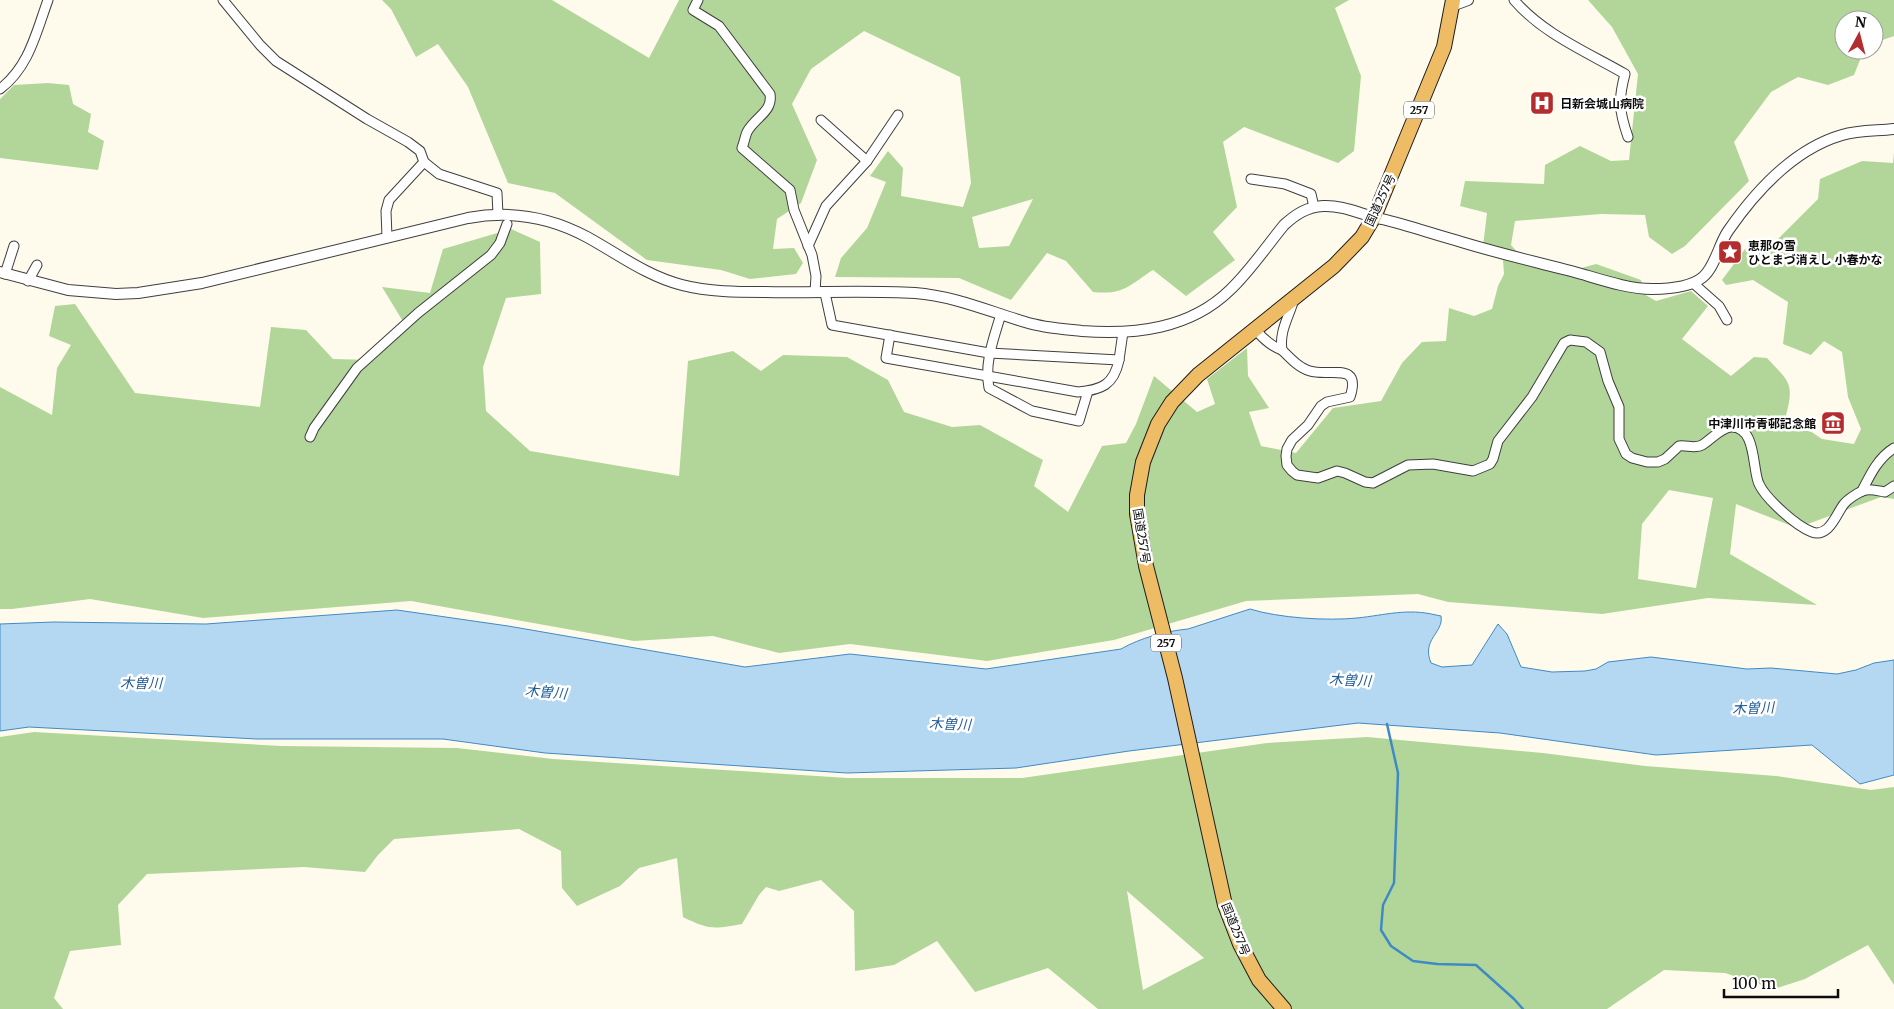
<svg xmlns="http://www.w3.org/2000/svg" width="1894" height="1009" font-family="Merriweather,'Noto Sans JP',serif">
<rect width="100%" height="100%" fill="#fefbed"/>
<g fill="#b2d699" fill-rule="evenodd">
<path d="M 382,0 L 552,0 L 649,58 L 679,0 L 1349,0 L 1335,8 L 1361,76 L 1354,151 L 1338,163 L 1244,127 L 1223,142 L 1237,207 L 1213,232 L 1235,260 L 1186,296 L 1153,270 C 1128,286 1124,295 1093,292 L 1066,261 L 1047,253 L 1011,300 L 959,278 L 835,277 L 841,258 L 867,228 L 886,182 L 870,176 L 888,151 L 903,168 L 901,196 L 963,207 L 971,183 L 960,77 L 864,31 L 811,69 L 792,104 L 817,160 L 801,203 L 777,219 L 773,249 L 794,248 L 803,263 L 796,274 L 750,279 L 721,270 L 647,260 L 555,193 L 508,183 L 468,87 L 438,44 L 416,57 L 391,9 ZM 1033,199 L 1009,246 L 979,248 L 972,217 Z"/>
<path d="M 1588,0 L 1894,0 L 1894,36 L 1874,43 L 1874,20 L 1844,20 L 1844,50 L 1864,50 L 1854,75 L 1828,85 L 1798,77 L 1771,92 L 1734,142 L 1749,181 L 1685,246 L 1672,254 L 1649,237 L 1645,215 L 1601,214 L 1515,221 L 1511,245 L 1528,264 L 1563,273 L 1596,264 L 1641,280 L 1644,294 L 1656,301 L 1691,291 L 1708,306 L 1682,339 L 1731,376 L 1754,357 L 1767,358 C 1788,381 1795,382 1786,415 L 1822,439 L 1854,444 L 1861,429 L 1848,397 L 1842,352 L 1824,341 L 1811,355 L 1783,344 L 1788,302 L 1753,280 L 1726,285 L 1722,280 L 1745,249 L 1774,243 L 1818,199 L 1820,179 L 1862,161 L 1893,163 L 1894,152 L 1894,499 L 1881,497 L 1797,528 L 1736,504 L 1730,554 L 1817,605 L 1708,598 L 1602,614 L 1448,602 L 1418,594 L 1246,601 L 1114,640 L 987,661 L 850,644 L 779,653 L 713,636 L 634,641 L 411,601 L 203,618 L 90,599 L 12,609 L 0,609 L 0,387 L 52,415 L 57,368 L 71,345 L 49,336 L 55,306 L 75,304 L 135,393 L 260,407 L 271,327 L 306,330 L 333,359 L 374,360 L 407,328 L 382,287 L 430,293 L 443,249 L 511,229 L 540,242 L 541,294 L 506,298 L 483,367 L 486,411 L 530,451 L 679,476 L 688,361 L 733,351 L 761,371 L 783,355 L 847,357 L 888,380 L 904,412 L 952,427 L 980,425 L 1043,460 L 1034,486 L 1068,512 L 1102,446 L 1126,443 L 1136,424 L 1154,376 L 1197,412 L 1215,404 L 1207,379 L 1247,348 L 1248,376 L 1269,408 L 1249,412 L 1261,446 L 1296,453 L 1333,408 L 1381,401 L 1402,363 L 1422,342 L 1446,341 L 1449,308 L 1474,316 L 1492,309 L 1498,286 L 1504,274 L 1503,260 L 1482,254 L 1487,213 L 1460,206 L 1465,181 L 1544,184 L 1545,165 L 1580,146 L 1611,161 L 1629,160 L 1638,74 L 1612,27 ZM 1669,490 L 1713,498 L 1696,588 L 1638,579 L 1642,524 Z"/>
<path d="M 48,83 L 69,85 L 73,104 L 91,114 L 88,132 L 104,141 L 98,170 L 0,158 L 0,99 L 14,85 Z"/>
<path d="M 34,732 L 281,746 L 457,748 L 553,759 L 848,778 L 1022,778 L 1267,743 L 1367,737 L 1543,753 L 1645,766 L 1776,776 L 1871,790 L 1894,787 L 1894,985 L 1868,945 L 1805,979 L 1774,989 L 1725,973 L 1664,970 L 1607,1009 L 1098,1009 L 1048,968 L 975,992 L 937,941 L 894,965 L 855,971 L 854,911 L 821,880 L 779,891 L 766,887 L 759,895 L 742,924 C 714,929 709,930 683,917 L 677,858 L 639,868 L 620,886 L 577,906 L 562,888 L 561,851 L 519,829 L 394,839 L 378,855 L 365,872 L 304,867 L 147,874 L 118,905 L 121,945 L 70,951 L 54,998 L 63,1009 L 0,1009 L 0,737 ZM 1127,891 L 1204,958 L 1143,990 Z"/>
</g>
<path fill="#b5d8f2" stroke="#408ac4" d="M 1250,609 C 1279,618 1326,621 1357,618 C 1386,615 1407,608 1436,615 L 1441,616 C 1444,633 1421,639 1431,663 L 1442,667 L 1472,665 L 1498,624 L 1507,634 L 1521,667 L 1552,672 L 1585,671 L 1596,669 L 1608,662 L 1651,657 L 1747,669 L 1771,668 L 1837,674 L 1856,670 L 1874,663 L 1894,660 L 1894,775 L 1860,784 L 1812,745 L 1656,755 L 1500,733 L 1358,723 L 1129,751 L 1016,768 L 847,773 L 545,753 L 443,739 L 257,739 L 29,727 L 0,731 L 0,624 L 54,622 L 206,624 L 397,610 L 508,626 L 745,667 L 850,654 L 986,669 L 1121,649 C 1140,638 1166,631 1188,629 Z"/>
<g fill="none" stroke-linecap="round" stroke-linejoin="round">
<path stroke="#408ac4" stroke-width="2.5" d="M 1387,724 L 1398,773 L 1394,883 L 1383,905 L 1381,930 L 1391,946 L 1413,961 L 1437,964 L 1476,965 L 1514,999 L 1523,1009"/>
<defs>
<g id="minor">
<path d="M 223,0 L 260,45 L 276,61 L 367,119 L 408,142 L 420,151 L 424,162 L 439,174 L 497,193 L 498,215"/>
<path d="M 698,0 L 693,10 L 719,26 L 770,94 C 773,112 755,117 747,132 C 745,137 744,143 742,148 L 790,190 L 794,210 L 812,255 L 816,276 L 815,292"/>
<path d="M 1514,0 C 1543,34 1587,52 1625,74 C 1618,100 1619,111 1628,137"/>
<path d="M 0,89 C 29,67 36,33 48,0"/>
<path d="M 821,120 L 867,161"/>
<path d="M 1251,179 L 1285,184 L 1311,194 L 1314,207"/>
<path d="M 387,237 L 386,211 L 389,200 L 424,162"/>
<path d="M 808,246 L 826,206 L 867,161 L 898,115"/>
<path d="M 5,274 L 14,246"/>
<path d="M 28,281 L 37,265"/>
<path d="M 1693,283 L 1719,306 L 1727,320"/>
<path d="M 825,293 L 832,325 L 989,353 L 1119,360 L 1123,332"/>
<path d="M 1294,299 C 1289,317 1279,331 1282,350 C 1290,358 1299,368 1310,371 C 1329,377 1362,361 1350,397 L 1327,402 L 1321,406 L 1308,425 L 1292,440 L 1287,449 L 1286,456 L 1287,465 L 1292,471 L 1297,475 L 1318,478 L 1337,471 L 1345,473 L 1365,482 L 1373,483 L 1408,465 L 1433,464 L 1473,471 L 1490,464 L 1493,459 L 1498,441 L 1532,397 L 1564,343 L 1570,340 L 1586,342 L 1600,352 L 1608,381 L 1619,407 L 1619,439 L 1626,454 L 1632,458 L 1647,462 L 1658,462 L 1665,459 L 1679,446 C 1687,445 1695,449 1702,445 C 1711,440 1720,428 1731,427 C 1757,426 1752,470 1759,484 C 1766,499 1796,526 1812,532 C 1829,538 1836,514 1844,504 C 1848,499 1860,491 1866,490 C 1872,489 1879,491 1885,492 L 1894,486"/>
<path d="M 1001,314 C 994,338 984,362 989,388 L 1032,411 L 1079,421 L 1088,391"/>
<path d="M 1255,329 C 1263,339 1271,346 1282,350"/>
<path d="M 890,335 L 886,358 L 1078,392 C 1101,390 1114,385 1119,360"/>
<path d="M 310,437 L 314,428 L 357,368 L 418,313 L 491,255 L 500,243 L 507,224"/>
<path d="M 1862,491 C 1870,475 1878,458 1894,448"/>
</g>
<g id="tertiary">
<path d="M 1452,6 L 1468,0"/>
<path d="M 0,272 L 68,290 L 116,294 L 138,293 L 202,283 L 468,218 C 511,210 550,217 587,237 C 618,254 647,276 682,285 C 709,292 737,292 765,292 C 815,293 865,290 915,293 C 954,296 988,311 1025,322 C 1044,328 1063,329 1082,331 C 1135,335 1190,329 1230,290 C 1250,271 1266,247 1284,225 C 1296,214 1307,207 1323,206 C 1344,205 1362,215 1382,219 C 1407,225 1430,233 1455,240 C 1493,252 1532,261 1571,271 C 1597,278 1626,289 1652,289 C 1667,289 1691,287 1703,277 C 1715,267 1719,244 1728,231 C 1755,192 1794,149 1842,135 C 1859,130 1877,131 1894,129"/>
</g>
<path id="trunk" d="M 1284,1009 L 1259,980 L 1240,944 L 1225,905 L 1175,678 L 1146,566 L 1137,514 L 1137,495 L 1143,462 L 1158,424 L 1172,402 L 1198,375 L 1334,266 L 1362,237 L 1374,217 L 1444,47 L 1453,0"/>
</defs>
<use href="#minor" stroke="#3f3f3f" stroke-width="11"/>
<use href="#tertiary" stroke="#3f3f3f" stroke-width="12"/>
<use href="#trunk" stroke="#1d1d1d" stroke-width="16"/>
<use href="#minor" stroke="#fff" stroke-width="9"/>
<use href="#tertiary" stroke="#fff" stroke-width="10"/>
<use href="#trunk" stroke="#eebc64" stroke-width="14"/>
</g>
<defs>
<symbol id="hospital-square" viewBox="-11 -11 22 22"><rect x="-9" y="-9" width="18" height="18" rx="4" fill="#b32d2e" stroke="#fff"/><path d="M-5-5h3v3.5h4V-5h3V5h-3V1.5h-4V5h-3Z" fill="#fff"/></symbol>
<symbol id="sight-square" viewBox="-11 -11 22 22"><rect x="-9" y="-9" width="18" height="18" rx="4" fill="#b32d2e" stroke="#fff"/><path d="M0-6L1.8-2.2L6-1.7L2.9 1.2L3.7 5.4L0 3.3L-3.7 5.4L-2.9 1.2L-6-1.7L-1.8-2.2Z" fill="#fff"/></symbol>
<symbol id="museum-square" viewBox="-11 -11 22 22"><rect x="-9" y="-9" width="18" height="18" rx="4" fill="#b32d2e" stroke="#fff"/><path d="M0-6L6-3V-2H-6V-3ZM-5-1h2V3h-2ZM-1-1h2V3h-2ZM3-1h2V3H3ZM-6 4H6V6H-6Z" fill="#fff"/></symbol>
</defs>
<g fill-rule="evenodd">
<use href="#hospital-square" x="1528" y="89" width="28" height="28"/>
<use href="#sight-square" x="1716" y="238" width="28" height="28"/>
<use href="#museum-square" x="1819" y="409" width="28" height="28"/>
</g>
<g text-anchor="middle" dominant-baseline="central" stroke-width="5" stroke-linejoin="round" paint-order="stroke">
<g fill="#fff" stroke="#555" stroke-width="1">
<rect x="1404" y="101.5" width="30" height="17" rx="4"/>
<rect x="1151" y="634.5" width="30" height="17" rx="4"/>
</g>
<g font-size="11" font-weight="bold" fill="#0c0c0c">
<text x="1419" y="110">257</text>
<text x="1166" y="643">257</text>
</g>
<g font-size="12" font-weight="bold" fill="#0c0c0c" stroke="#fff" text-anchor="start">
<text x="1560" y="103">日新会城山病院</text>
<text x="1748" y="245">恵那の雪<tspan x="1748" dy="14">ひとまづ消えし 小春かな</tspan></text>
<text x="1816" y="423" text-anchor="end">中津川市青邨記念館</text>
</g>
<g font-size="12" fill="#0c0c0c" stroke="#fff">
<text transform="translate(1380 200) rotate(-65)">国道257号</text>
<text transform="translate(1142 536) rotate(81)">国道257号</text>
<text transform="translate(1236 929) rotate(68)">国道257号</text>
</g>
<g font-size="14" font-style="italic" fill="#1e5c96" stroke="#fff">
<text transform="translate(1350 680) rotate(3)">木曽川</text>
<text transform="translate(141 683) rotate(1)">木曽川</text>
<text transform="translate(546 692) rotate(5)">木曽川</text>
<text transform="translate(1753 708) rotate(-2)">木曽川</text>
<text transform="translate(950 724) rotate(2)">木曽川</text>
</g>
</g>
<g transform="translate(1859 35) rotate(7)"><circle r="24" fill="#ffffff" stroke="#9e9e9e"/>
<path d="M0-4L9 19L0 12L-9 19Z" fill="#b32d2e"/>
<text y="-8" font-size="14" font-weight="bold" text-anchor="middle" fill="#0c0c0c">N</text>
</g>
<path d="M1724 989v8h114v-8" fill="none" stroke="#0c0c0c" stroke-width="2.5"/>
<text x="1732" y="989" font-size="15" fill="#0c0c0c" stroke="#ffffff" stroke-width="4" paint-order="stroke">100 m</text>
</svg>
